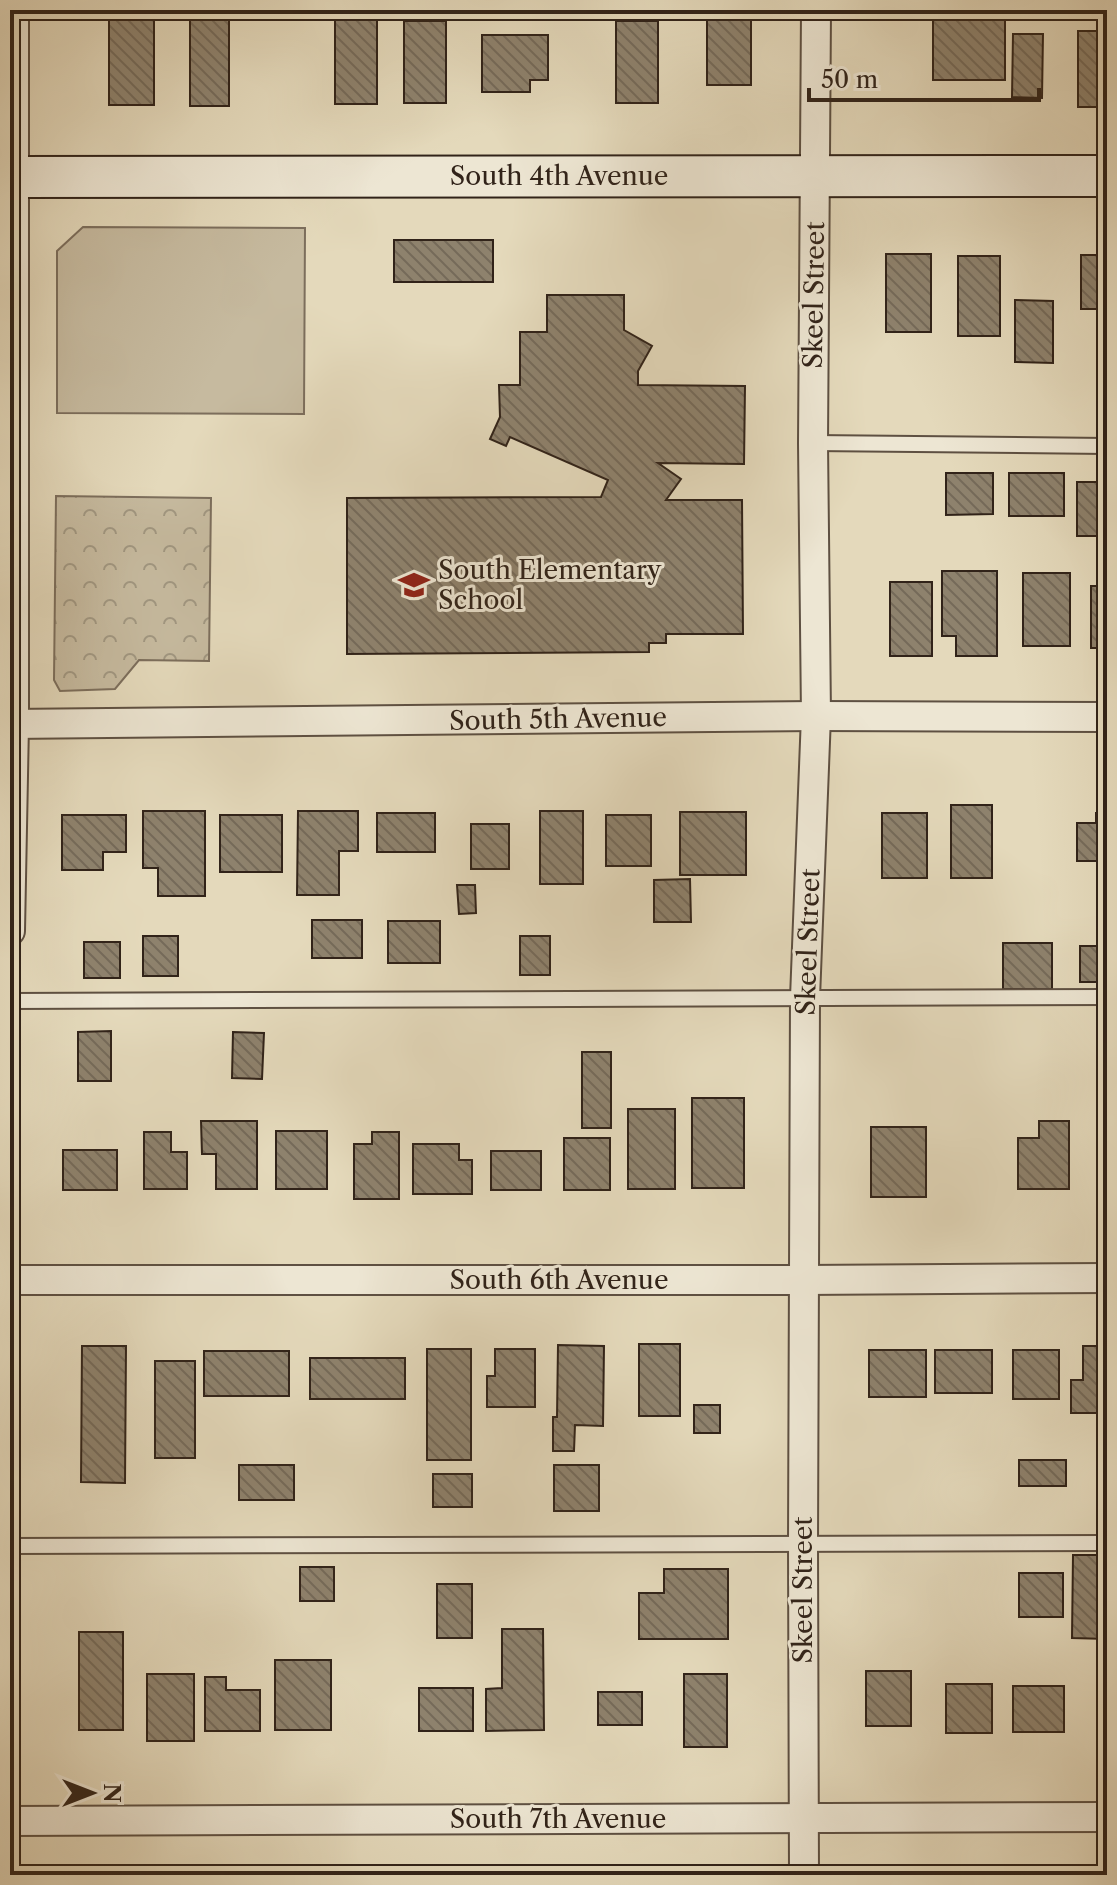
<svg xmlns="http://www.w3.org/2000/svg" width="1117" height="1885" font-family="'Libre Caslon Text',serif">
<defs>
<pattern id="park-crowns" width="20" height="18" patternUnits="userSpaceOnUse" patternTransform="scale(2)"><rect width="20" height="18" fill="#c6ba9f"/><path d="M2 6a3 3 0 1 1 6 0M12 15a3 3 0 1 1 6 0" fill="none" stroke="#a19781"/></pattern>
<pattern id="building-back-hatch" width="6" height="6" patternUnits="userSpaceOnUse" patternTransform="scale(2)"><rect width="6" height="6" fill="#8e826d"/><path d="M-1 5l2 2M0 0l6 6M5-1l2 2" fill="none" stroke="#756a59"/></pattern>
</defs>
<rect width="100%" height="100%" fill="#e4d9bb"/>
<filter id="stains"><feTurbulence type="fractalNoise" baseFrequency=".0025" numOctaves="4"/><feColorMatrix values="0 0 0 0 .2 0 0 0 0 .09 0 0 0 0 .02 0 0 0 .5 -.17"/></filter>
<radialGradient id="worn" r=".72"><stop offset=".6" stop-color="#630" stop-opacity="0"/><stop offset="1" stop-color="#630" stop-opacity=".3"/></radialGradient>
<path fill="#c6ba9f" stroke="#7c6e5c" stroke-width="2" d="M 83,227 L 305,228 L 304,414 L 57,413 L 57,251 Z"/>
<path fill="url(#park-crowns)" stroke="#7c6e5c" stroke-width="2" d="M 56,496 L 211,498 L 209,661 L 139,660 L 115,689 L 60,691 L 54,680 Z"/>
<g fill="url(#building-back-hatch)" stroke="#312319" stroke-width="2">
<rect x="707" y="10" width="44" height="75"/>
<rect x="933" y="10" width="72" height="70"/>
<rect x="190" y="11" width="39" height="95"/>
<rect x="335" y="14" width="42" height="90"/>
<rect x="109" y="18" width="45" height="87"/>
<rect x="404" y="21" width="42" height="82"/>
<rect x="616" y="21" width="42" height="82"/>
<rect x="1078" y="31" width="29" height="76"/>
<path d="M 1013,34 L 1043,34 L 1042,98 L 1012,97 Z"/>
<path d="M 482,35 L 548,35 L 548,80 L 530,80 L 530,92 L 482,92 Z"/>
<rect x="394" y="240" width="99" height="42"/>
<rect x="886" y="254" width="45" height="78"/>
<rect x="1081" y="255" width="26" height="54"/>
<rect x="958" y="256" width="42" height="80"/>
<path d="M 547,295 L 624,295 L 624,330 L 652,346 L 638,371 L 638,385 L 745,386 L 744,464 L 658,463 L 681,479 L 666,500 L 742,500 L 743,634 L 666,634 L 666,643 L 649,643 L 649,652 L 347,654 L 347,498 L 601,497 L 608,480 L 510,437 L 506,446 L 490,439 L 500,417 L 499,385 L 520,385 L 520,332 L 547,332 Z"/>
<path d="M 1015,300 L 1053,301 L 1053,363 L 1015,362 Z"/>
<path d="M 946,473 L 993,473 L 993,514 L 946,515 Z"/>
<rect x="1009" y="473" width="55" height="43"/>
<rect x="1077" y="482" width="30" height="54"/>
<path d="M 942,571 L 997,571 L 997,656 L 956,656 L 956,636 L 942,636 Z"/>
<rect x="1023" y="573" width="47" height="73"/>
<rect x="890" y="582" width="42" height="74"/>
<rect x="1091" y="586" width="16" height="62"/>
<rect x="951" y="805" width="41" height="73"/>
<path d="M 143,811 L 205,811 L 205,896 L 158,896 L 158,868 L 143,868 Z"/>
<path d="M 298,811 L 358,811 L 358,851 L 339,851 L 339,895 L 297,895 Z"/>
<rect x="540" y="811" width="43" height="73"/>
<rect x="680" y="812" width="66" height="63"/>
<rect x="377" y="813" width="58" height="39"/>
<rect x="882" y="813" width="45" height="65"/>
<path d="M 1096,813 L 1107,813 L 1107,861 L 1077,861 L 1077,823 L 1096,823 Z"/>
<path d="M 62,815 L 126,815 L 126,852 L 103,852 L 103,870 L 62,870 Z"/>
<rect x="220" y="815" width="62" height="57"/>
<rect x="606" y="815" width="45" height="51"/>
<rect x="471" y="824" width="38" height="45"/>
<path d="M 690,879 L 691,922 L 654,922 L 654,880 Z"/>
<path d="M 457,885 L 475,885 L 476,913 L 459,914 Z"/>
<rect x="312" y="920" width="50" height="38"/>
<rect x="388" y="921" width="52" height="42"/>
<rect x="143" y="936" width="35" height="40"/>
<rect x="520" y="936" width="30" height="39"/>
<rect x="84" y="942" width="36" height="36"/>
<rect x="1003" y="943" width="49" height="46"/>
<rect x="1080" y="946" width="27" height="36"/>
<path d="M 111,1031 L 111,1081 L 78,1081 L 78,1032 Z"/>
<path d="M 233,1032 L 264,1033 L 262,1079 L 232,1078 Z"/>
<rect x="582" y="1052" width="29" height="76"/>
<rect x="692" y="1098" width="52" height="90"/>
<rect x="628" y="1109" width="47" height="80"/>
<path d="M 201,1121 L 257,1121 L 257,1189 L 216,1189 L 216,1154 L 202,1154 Z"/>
<path d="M 1039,1121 L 1069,1121 L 1069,1189 L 1018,1189 L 1018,1138 L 1039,1138 Z"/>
<rect x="871" y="1127" width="55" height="70"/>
<rect x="276" y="1131" width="51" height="58"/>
<path d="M 144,1132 L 171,1132 L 171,1152 L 187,1152 L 187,1189 L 144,1189 Z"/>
<path d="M 372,1132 L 399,1132 L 399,1199 L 354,1199 L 354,1144 L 372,1144 Z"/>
<rect x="564" y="1138" width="46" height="52"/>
<path d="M 413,1144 L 459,1144 L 459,1160 L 472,1160 L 472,1194 L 413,1194 Z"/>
<rect x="63" y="1150" width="54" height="40"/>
<rect x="491" y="1151" width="50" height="39"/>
<rect x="639" y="1344" width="41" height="72"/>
<path d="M 558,1345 L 604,1346 L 603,1426 L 575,1425 L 574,1451 L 553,1451 L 553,1417 L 557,1417 Z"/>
<path d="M 82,1346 L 126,1346 L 125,1483 L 81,1482 Z"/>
<path d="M 1083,1346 L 1107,1346 L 1107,1413 L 1071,1413 L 1071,1380 L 1083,1380 Z"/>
<rect x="427" y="1349" width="44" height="111"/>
<path d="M 495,1349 L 535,1349 L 535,1407 L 487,1407 L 487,1376 L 495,1376 Z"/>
<rect x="869" y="1350" width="57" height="47"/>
<rect x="935" y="1350" width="57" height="43"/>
<rect x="1013" y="1350" width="46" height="49"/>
<rect x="204" y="1351" width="85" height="45"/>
<rect x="310" y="1358" width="95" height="41"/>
<rect x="155" y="1361" width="40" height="97"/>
<rect x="694" y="1405" width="26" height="28"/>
<rect x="1019" y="1460" width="47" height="26"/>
<rect x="239" y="1465" width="55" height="35"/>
<rect x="554" y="1465" width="45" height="46"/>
<rect x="433" y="1474" width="39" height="33"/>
<path d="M 1073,1555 L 1107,1555 L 1107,1639 L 1072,1638 Z"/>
<rect x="300" y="1567" width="34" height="34"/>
<path d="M 664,1569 L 728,1569 L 728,1639 L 639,1639 L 639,1593 L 664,1593 Z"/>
<rect x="1019" y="1573" width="44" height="44"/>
<rect x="437" y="1584" width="35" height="54"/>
<path d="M 502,1629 L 543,1629 L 544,1730 L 486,1731 L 486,1689 L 502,1688 Z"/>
<rect x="79" y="1632" width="44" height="98"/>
<rect x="275" y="1660" width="56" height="70"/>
<rect x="866" y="1671" width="45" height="55"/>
<rect x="147" y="1674" width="47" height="67"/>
<rect x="684" y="1674" width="43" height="73"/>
<path d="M 205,1677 L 226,1677 L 226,1690 L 260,1690 L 260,1731 L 205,1731 Z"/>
<rect x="946" y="1684" width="46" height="49"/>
<rect x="1013" y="1686" width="51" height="46"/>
<rect x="419" y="1688" width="54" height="43"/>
<rect x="598" y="1692" width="44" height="33"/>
</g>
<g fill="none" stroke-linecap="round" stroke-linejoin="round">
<defs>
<g id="lane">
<path d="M 813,443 L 1107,446"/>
<path d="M 10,1001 L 1107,997"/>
<path d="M 10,1546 L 1107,1543"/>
</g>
<g id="street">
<path d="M 10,724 L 816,716 L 1107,717"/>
<path d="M 10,931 L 14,724 L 14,10"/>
<path d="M 10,1280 L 804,1280 L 1107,1278"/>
<path d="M 10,1821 L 1107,1817"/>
<path d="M 804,1875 L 803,1544 L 805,998 L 816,716 L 813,443 L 816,10"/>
</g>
<path id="secondary" d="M 10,177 L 1107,176"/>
</defs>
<use href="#lane" stroke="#5e5042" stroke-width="18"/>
<use href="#street" stroke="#5e5042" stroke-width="32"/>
<use href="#secondary" stroke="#312319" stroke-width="44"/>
<use href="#lane" stroke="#ede6d3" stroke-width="14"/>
<use href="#street" stroke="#ede6d3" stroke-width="28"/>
<use href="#secondary" stroke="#ede6d3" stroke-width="40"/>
</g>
<defs>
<symbol id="school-bare" viewBox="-9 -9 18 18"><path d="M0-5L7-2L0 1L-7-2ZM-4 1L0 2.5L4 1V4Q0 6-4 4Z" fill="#8f2418" stroke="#ede6d3" stroke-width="2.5" paint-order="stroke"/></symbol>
</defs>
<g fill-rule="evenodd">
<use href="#school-bare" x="392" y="563" width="44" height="44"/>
</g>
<g text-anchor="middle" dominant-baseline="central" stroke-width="6" stroke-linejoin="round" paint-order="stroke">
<g font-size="26" fill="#312319" stroke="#ede6d3">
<text x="559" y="176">South 4th Avenue</text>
<text transform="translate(814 295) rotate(-89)">Skeel Street</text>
<text transform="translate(558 719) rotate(-1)">South 5th Avenue</text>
<text transform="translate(808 942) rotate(-88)">Skeel Street</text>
<text x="559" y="1280">South 6th Avenue</text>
<text transform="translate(803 1590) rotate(-90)">Skeel Street</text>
<text x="558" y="1819">South 7th Avenue</text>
</g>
<g font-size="26" fill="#312319" stroke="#ede6d3" text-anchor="start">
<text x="438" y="570">South Elementary<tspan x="438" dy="30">School</tspan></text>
</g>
</g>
<rect width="1117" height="1885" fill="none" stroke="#e4d9bb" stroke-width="40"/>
<rect x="12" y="12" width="1093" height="1861" fill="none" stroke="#312319" stroke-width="4"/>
<rect x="20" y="20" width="1077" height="1845" fill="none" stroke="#312319" stroke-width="2"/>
<g transform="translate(92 1793) rotate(90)" stroke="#ede6d3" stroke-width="6" paint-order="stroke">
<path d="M0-6L14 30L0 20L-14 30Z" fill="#312319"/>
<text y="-12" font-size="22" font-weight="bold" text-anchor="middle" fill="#312319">N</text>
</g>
<path d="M809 88v12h230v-12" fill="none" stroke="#312319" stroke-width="4"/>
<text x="821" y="88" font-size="24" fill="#312319" stroke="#ede6d3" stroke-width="6" paint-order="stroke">50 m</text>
<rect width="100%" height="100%" filter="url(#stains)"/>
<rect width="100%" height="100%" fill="url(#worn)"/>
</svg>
